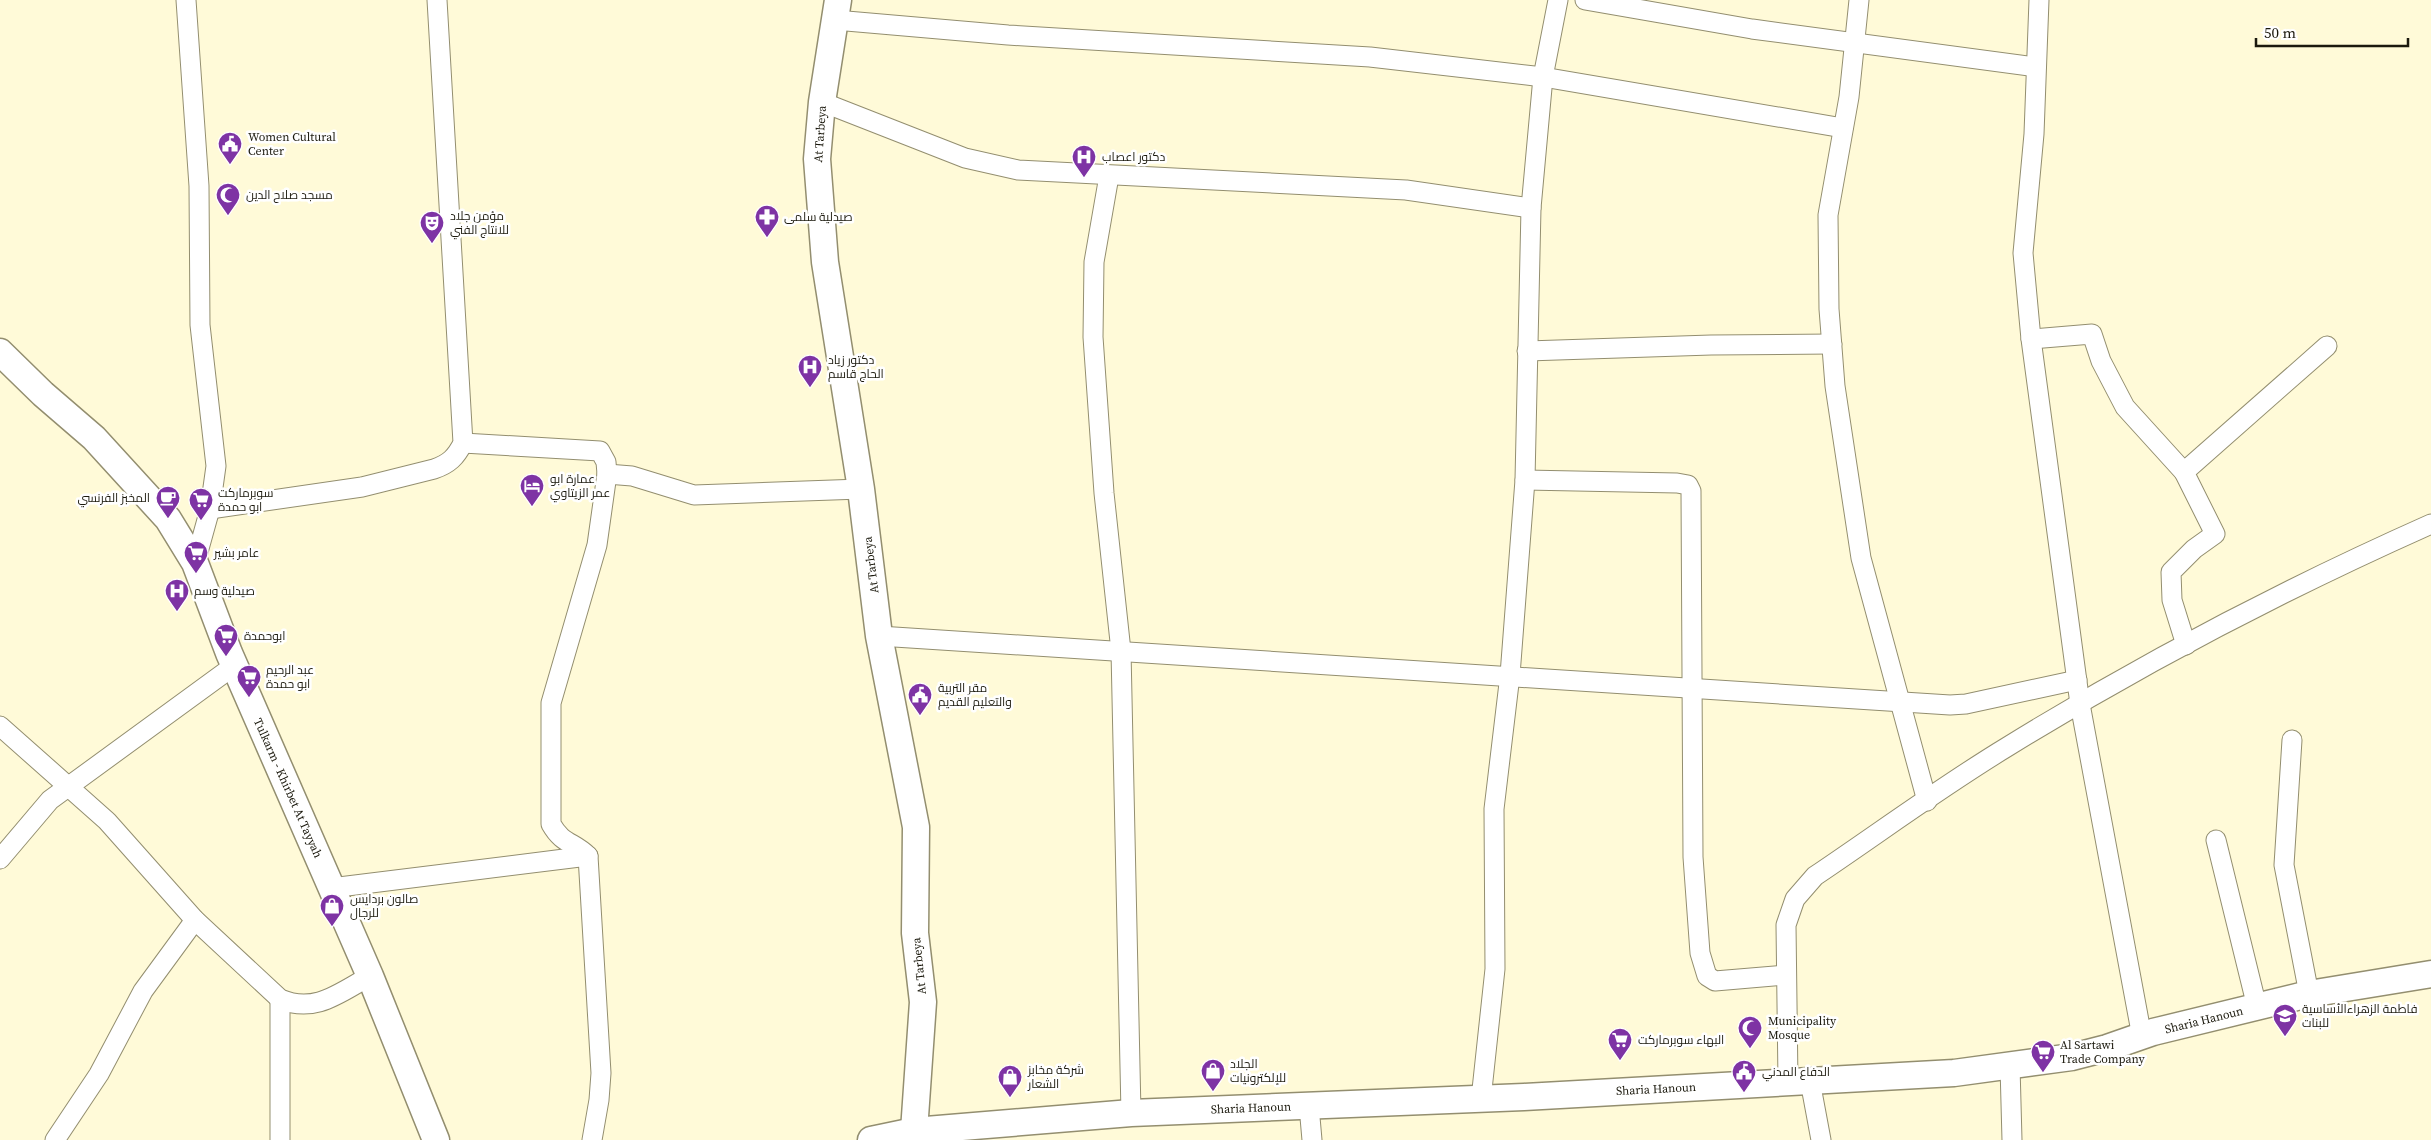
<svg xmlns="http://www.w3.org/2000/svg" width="2431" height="1140" font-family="'Source Serif 4',Cairo,serif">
<rect width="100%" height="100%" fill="#fffad8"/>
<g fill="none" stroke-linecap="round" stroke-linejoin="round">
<defs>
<g id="street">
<path d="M 186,0 L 199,186 L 200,325 L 216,466 L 210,509 L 195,563"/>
<path d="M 1585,0 L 1752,29 L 2036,67"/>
<path d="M 1859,0 L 1849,97 L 1828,215 L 1829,309 L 1835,386 L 1861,558 L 1927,801"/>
<path d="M 2039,0 L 2034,134 L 2023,253 L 2031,339 L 2080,704 L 2142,1037"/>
<path d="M 835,20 L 1008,35 L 1370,57 L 1543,77 L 1843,128"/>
<path d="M 822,102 L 965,158 L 1018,170 L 1406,190 L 1531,208"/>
<path d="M 1109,176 L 1094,262 L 1093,337 L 1104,493 L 1121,651 L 1131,1113"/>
<path d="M 2031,339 L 2092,334 L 2101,361 L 2125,407 L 2184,472"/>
<path d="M 1527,351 L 1711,345 L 1832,344"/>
<path d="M 463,443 L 600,451 L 606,462 L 607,474 L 597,545 L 551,703 L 551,824 C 563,845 573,841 588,856 L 601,1073 L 599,1100 L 592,1140"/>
<path d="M 607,474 L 632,476 L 694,495 L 861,489"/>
<path d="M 1525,480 L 1677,483 L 1688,485 L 1691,491 L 1693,857 L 1700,953 L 1707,976 L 1715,981 L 1785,975"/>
<path d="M 210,509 L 362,487 L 434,469 C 449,464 456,457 463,443 L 437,0"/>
<path d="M 879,636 L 1950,705 L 1966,704 L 2077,680"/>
<path d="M 2186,645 L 2172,600 L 2171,572 L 2194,549 L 2215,534 L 2184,472 L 2327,346"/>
<path d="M 0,726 L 107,821 L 195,920 L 280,999 C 315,1014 339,993 370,976"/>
<path d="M 2292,740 L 2284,865 L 2309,994"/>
<path d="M 2216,840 L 2257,1007"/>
<path d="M 0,859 L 50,800 L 235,665"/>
<path d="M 331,888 L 588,856"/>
<path d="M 280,999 L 280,1140"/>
<path d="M 2010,1066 L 2012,1140"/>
<path d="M 1810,1081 L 1821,1140"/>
<path d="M 1788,1082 L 1786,925 L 1795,899 L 1815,876 C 1879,833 1941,787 2007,747 C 2143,663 2285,589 2431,524"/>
<path d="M 1481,1099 L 1495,969 L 1494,809 L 1510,675 L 1525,480 L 1531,208 L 1543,77 L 1558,0"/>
<path d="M 1309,1106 L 1312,1140"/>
<path d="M 55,1140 L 99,1074 L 143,991 L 195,920"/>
</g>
<g id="secondary">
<path d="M 838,0 L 822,102 L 817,159 L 825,262 L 861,489 L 879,636 L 916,827 L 915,933 L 923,1002 L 914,1131"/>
<path d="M 0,352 L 43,394 L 94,438 L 168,519 L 195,563 L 229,653 L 370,976 L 436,1140"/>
<path d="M 871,1140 L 914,1131 L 1131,1113 L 1524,1097 L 1954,1073 L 2072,1057 L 2107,1048 L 2153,1032 L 2309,994 L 2431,974"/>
</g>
</defs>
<use href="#street" stroke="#938e6f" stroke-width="21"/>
<use href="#secondary" stroke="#938e6f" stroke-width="29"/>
<use href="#street" stroke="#fff" stroke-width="19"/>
<use href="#secondary" stroke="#fff" stroke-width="26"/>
</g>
<defs>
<symbol id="civic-pin" viewBox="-11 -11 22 30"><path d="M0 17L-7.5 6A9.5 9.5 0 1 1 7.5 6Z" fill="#7e33a4" stroke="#fff"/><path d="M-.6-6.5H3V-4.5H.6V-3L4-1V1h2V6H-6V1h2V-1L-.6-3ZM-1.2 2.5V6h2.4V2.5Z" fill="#fff"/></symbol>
<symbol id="hospital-pin" viewBox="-11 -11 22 30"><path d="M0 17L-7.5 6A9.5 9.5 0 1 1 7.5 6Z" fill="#7e33a4" stroke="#fff"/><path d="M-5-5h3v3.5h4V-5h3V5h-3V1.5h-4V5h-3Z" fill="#fff"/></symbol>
<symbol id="mosque-pin" viewBox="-11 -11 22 30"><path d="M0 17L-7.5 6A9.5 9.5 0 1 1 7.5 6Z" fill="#7e33a4" stroke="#fff"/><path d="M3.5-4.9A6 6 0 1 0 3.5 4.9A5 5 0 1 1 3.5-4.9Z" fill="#fff"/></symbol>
<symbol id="pharmacy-pin" viewBox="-11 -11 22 30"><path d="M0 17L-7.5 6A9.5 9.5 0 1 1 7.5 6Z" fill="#7e33a4" stroke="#fff"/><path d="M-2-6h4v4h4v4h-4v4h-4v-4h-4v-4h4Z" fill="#fff"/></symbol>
<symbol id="theatre-pin" viewBox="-11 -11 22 30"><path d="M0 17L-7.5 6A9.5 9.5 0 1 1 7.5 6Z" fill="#7e33a4" stroke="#fff"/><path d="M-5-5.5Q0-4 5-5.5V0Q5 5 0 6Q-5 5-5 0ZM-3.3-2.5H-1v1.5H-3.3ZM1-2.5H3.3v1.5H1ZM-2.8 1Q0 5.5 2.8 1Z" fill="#fff"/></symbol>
<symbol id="hotel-pin" viewBox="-11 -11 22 30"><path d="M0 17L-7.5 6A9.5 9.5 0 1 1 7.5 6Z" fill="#7e33a4" stroke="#fff"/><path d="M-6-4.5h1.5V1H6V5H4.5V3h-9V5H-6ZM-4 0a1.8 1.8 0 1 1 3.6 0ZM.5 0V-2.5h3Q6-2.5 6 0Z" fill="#fff"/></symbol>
<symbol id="cafe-pin" viewBox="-11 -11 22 30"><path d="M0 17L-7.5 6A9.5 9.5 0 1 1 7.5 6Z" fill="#7e33a4" stroke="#fff"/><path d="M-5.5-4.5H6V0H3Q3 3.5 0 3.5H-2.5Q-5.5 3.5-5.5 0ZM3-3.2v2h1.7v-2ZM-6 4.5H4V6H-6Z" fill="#fff"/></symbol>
<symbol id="supermarket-pin" viewBox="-11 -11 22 30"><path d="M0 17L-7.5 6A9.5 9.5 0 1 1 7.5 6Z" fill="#7e33a4" stroke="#fff"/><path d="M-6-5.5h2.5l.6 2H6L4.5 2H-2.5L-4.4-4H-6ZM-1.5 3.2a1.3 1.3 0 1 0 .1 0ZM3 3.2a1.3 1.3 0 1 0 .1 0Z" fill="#fff"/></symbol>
<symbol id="shop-pin" viewBox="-11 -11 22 30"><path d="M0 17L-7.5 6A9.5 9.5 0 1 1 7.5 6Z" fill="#7e33a4" stroke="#fff"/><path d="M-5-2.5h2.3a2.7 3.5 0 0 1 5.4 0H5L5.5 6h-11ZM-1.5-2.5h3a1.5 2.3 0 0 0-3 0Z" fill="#fff"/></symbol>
<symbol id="school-pin" viewBox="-11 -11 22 30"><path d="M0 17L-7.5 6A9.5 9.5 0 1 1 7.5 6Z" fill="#7e33a4" stroke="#fff"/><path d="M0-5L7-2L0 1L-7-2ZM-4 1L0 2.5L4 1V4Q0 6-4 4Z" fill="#fff"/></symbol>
</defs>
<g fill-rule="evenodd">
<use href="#civic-pin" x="216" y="130" width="28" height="38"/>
<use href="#hospital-pin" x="1070" y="143" width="28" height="38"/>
<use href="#mosque-pin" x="214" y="181" width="28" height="38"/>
<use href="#pharmacy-pin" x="753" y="203" width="28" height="38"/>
<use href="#theatre-pin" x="418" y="209" width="28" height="38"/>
<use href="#hospital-pin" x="796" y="353" width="28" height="38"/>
<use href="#hotel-pin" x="518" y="472" width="28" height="38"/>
<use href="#cafe-pin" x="154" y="484" width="28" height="38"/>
<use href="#supermarket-pin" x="187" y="486" width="28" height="38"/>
<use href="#supermarket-pin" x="182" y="539" width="28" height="38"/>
<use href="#hospital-pin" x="163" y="577" width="28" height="38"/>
<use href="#supermarket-pin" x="212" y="622" width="28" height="38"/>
<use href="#supermarket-pin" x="235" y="663" width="28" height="38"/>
<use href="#civic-pin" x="906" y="681" width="28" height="38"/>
<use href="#shop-pin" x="318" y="892" width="28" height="38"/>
<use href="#school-pin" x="2271" y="1002" width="28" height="38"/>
<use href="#mosque-pin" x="1736" y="1014" width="28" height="38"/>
<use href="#supermarket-pin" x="1606" y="1026" width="28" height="38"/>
<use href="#supermarket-pin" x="2029" y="1038" width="28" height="38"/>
<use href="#shop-pin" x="1199" y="1057" width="28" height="38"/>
<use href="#civic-pin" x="1730" y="1058" width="28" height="38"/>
<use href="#shop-pin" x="996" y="1063" width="28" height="38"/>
</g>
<g text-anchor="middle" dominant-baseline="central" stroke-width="5" stroke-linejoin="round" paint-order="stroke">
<g font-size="12" fill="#1b190d" stroke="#fff">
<text transform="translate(820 134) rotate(-86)">At Tarbeya</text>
<text transform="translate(871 565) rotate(-97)">At Tarbeya</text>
<text transform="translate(288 788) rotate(66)">Tulkarm - Khirbet At Tayyah</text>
<text transform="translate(919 966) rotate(-96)">At Tarbeya</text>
<text transform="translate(2204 1020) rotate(-14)">Sharia Hanoun</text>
<text transform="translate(1656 1089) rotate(-3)">Sharia Hanoun</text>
<text transform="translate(1251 1108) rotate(-2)">Sharia Hanoun</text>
</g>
<g font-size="12" fill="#1b190d" stroke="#fff" text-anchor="start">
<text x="248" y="137">Women Cultural<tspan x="248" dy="14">Center</tspan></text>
<text x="1102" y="157">دكتور اعصاب</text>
<text x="246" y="195">مسجد صلاح الدين</text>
<text x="450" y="216">مؤمن جلاد<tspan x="450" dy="14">للانتاج الفني</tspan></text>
<text x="784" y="217">صيدلية سلمى</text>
<text x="828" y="360">دكتور زياد<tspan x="828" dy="14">الحاج قاسم</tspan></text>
<text x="550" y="479">عمارة ابو<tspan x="550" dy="14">عمر الزيتاوي</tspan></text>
<text x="218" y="493">سوبرماركت<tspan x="218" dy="14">ابو حمدة</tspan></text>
<text x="150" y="498" text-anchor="end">المخبز الفرنسي</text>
<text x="214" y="553">عامر بشير</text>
<text x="194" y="591">صيدلية وسم</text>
<text x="244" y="636">ابوحمدة</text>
<text x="266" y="670">عبد الرحيم<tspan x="266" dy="14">ابو حمدة</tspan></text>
<text x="938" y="688">مقر التربية<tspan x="938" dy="14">والتعليم القديم</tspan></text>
<text x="350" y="899">صالون بردايس<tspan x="350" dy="14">للرجال</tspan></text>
<text x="2302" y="1009">فاطمة الزهراءالأساسية<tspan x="2302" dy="14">للبنات</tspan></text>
<text x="1768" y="1021">Municipality<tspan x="1768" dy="14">Mosque</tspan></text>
<text x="1638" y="1040">البهاء سوبرماركت</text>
<text x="2060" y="1045">Al Sartawi<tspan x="2060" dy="14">Trade Company</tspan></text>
<text x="1230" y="1064">الجلاد<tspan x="1230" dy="14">للإلكترونيات</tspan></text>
<text x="1028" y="1070">شركة مخابز<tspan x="1028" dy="14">الشعار</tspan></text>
<text x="1762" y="1072">الدفاع المدني</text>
</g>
</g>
<path d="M2256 38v8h152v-8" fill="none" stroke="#1b190d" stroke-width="2.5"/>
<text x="2264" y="38" font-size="15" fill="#1b190d" stroke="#ffffff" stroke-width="4" paint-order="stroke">50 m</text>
</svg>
